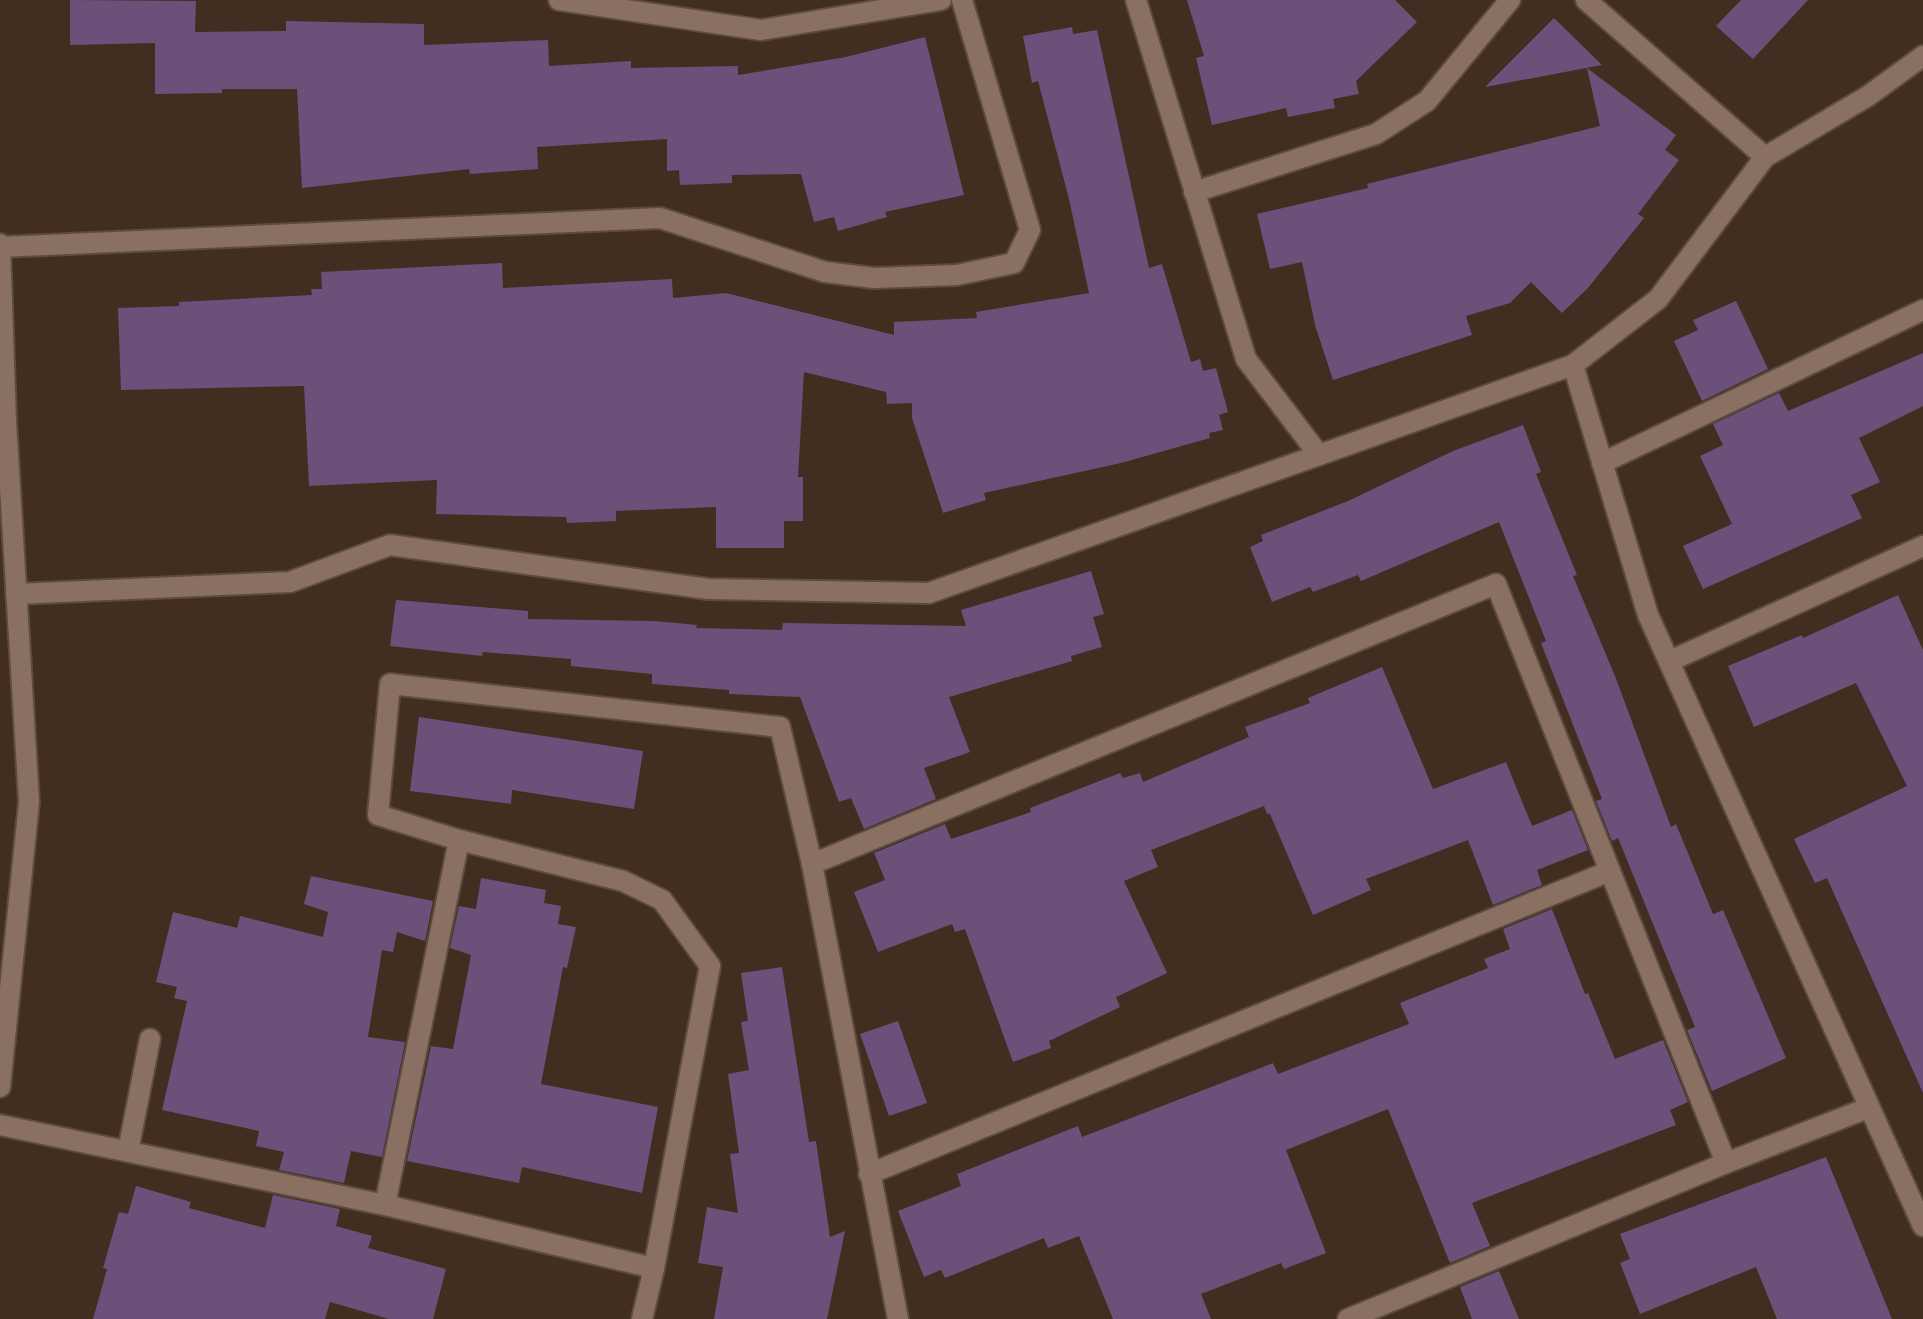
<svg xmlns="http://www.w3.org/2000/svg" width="1923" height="1319" font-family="Lato,sans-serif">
<rect width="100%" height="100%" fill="#422d21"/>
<g fill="#6b5179">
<path d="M 70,0 L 196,1 L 195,32 L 286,31 L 286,21 L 424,24 L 424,45 L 548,40 L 549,66 L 631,61 L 631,68 L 738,66 L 738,75 L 846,57 L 925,37 L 964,195 L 885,212 L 887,217 L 838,231 L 834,217 L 814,222 L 801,174 L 732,175 L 732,183 L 680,185 L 679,170 L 667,171 L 667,139 L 537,147 L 538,169 L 470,174 L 469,169 L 302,188 L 297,89 L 222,89 L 222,93 L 155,94 L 155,43 L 70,45 Z"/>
<path d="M 1187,0 L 1395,0 L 1417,22 L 1356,81 L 1359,94 L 1333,99 L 1335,108 L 1288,117 L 1286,108 L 1212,125 L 1196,58 L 1204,56 Z"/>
<path d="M 1741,0 L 1808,0 L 1753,59 L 1716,26 Z"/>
<path d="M 1554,18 L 1602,65 L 1485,87 Z"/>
<path d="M 1072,27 L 1073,34 L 1097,30 L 1149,268 L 1162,264 L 1191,362 L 1200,359 L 1203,371 L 1216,368 L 1228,412 L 1219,415 L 1223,430 L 1209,433 L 1210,438 L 1121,463 L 984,493 L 986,500 L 943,513 L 912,418 L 912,403 L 887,404 L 886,392 L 804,372 L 798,477 L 803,477 L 803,521 L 784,521 L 784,548 L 716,548 L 716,507 L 616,511 L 616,521 L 567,523 L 566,517 L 436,514 L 437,480 L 309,486 L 304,386 L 121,390 L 118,308 L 179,306 L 179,302 L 312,295 L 311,289 L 322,289 L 321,272 L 502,263 L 503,288 L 672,279 L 673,298 L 726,293 L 894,335 L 894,322 L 977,318 L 976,312 L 1089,293 L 1069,199 L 1038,81 L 1032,83 L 1023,36 Z"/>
<path d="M 1587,68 L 1676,135 L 1665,150 L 1679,160 L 1638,214 L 1644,218 L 1588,288 L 1562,313 L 1531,282 L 1510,303 L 1466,316 L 1472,335 L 1333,380 L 1315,325 L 1302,262 L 1270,269 L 1257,214 L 1368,188 L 1367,184 L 1600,126 Z"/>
<path d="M 1736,301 L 1768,369 L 1702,401 L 1674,341 L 1698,330 L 1693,320 Z"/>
<path d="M 1923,353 L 1923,406 L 1859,438 L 1880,482 L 1851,495 L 1862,518 L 1703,589 L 1683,546 L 1732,524 L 1700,456 L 1723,445 L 1713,424 L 1779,393 L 1788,411 Z"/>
<path d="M 1523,425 L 1541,472 L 1536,474 L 1577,575 L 1573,576 L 1615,676 L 1671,827 L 1676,824 L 1713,914 L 1723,910 L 1786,1058 L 1712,1091 L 1687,1030 L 1695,1027 L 1618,838 L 1612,841 L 1596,801 L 1602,799 L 1541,643 L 1546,641 L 1499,522 L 1361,581 L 1358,575 L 1313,592 L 1310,587 L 1272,602 L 1250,547 L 1263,541 L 1261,535 L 1348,501 L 1453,451 Z"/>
<path d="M 1091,571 L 1104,614 L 1093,617 L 1102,647 L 1071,656 L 1072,661 L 949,697 L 970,752 L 924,768 L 936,799 L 864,829 L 851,798 L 839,802 L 800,697 L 729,694 L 729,690 L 652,684 L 652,674 L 571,666 L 571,659 L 483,652 L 482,656 L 390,646 L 396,600 L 528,611 L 528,619 L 654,621 L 697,625 L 696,628 L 782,630 L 783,623 L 966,626 L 961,610 Z"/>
<path d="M 1898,595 L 1923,650 L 1923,1093 L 1827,878 L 1815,883 L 1794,839 L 1907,786 L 1856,683 L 1754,727 L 1728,666 L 1802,635 L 1803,638 Z"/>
<path d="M 1382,667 L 1433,789 L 1506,762 L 1532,826 L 1572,810 L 1588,850 L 1537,870 L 1542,885 L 1493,905 L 1468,840 L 1366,879 L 1371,890 L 1313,915 L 1270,814 L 1267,814 L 1264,806 L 1151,850 L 1158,867 L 1124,881 L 1167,973 L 1116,997 L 1120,1007 L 1049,1041 L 1051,1048 L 1013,1062 L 965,929 L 955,932 L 952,924 L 878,952 L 854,892 L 885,880 L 874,853 L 945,824 L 951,839 L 1031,812 L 1030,808 L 1120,773 L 1123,778 L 1140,773 L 1143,782 L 1249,737 L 1245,727 L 1310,703 L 1308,698 Z"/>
<path d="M 419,717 L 643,751 L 634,809 L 512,790 L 511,804 L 410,791 Z"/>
<path d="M 311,876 L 433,901 L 425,941 L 397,932 L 393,952 L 382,950 L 368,1037 L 405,1042 L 382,1157 L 351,1151 L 344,1183 L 279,1170 L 284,1152 L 256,1146 L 259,1131 L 162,1110 L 187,1001 L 174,998 L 177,987 L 156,982 L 173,912 L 237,928 L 240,916 L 323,937 L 328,912 L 304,904 Z"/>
<path d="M 481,878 L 546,890 L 544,903 L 561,906 L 558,924 L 576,927 L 567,968 L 563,967 L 541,1084 L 658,1107 L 642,1193 L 522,1167 L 519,1183 L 407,1161 L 431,1046 L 453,1049 L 471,955 L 450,948 L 459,906 L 476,909 Z"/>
<path d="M 1552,909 L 1585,994 L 1588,993 L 1615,1059 L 1663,1040 L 1688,1102 L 1670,1110 L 1676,1125 L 1472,1203 L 1490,1246 L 1450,1263 L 1388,1109 L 1286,1150 L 1326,1253 L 1284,1269 L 1281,1263 L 1201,1294 L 1211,1319 L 1113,1319 L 1079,1236 L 1048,1248 L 1044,1238 L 945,1278 L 941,1270 L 924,1277 L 898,1211 L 961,1186 L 957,1174 L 1078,1126 L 1082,1137 L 1273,1063 L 1278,1074 L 1409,1024 L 1400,1003 L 1488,968 L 1484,959 L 1510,949 L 1503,929 Z"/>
<path d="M 782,967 L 809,1142 L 816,1141 L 830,1237 L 845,1231 L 827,1319 L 714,1319 L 723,1267 L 698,1263 L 707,1207 L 738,1213 L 730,1154 L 739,1153 L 728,1074 L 749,1070 L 741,1022 L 748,1021 L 741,973 Z"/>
<path d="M 898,1021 L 927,1103 L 889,1116 L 860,1034 Z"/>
<path d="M 1826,1157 L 1892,1319 L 1777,1319 L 1756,1267 L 1640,1314 L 1620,1263 L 1630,1259 L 1620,1234 Z"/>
<path d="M 136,1186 L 191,1202 L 189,1208 L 265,1228 L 273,1195 L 340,1209 L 336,1226 L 372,1236 L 368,1248 L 446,1269 L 433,1319 L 389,1319 L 330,1302 L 325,1319 L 93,1319 L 107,1269 L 103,1268 L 119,1212 L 128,1214 Z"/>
<path d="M 1499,1271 L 1519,1319 L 1472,1319 L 1460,1287 Z"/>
</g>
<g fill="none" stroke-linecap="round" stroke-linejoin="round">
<defs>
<g id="street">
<path d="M 559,0 L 761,30 L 941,0"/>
<path d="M 1136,0 L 1246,359 L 1319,455"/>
<path d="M 1586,0 L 1765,157"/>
<path d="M 1194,192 L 1376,134 L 1427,101 L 1510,0"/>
<path d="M 0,247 L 660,218 L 825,272 L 874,278 L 957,275 L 1014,263 L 1030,230 L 962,0"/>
<path d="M 1573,365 L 1648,615 L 1923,1226"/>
<path d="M 1602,463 L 1923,310"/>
<path d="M 16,594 L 290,582 L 390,545 L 708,589 L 929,593 L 1573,365 L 1658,299 L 1765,157 L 1868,96 L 1923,56"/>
<path d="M 1670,661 L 1923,546"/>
<path d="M 812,864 L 1496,584 L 1726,1163"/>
<path d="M 0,1125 L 385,1205 L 654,1268 L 642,1319"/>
<path d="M 128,1151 L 150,1039"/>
<path d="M 869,1174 L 1610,871"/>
<path d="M 385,1205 L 459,840"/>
<path d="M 654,1268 L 710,966 L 662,900 L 623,881 L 459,840 L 378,815 L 390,684 L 780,727 L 812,864 L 898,1319"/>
<path d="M 1348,1319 L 1726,1163 L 1868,1108"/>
</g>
<path id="secondary" d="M 0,244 L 6,421 L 29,802 L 0,1087"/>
</defs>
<use href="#street" stroke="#5d4b40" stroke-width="24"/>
<use href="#secondary" stroke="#5d4b40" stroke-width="24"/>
<use href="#street" stroke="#897062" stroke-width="20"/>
<use href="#secondary" stroke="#897062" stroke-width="20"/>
</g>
</svg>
